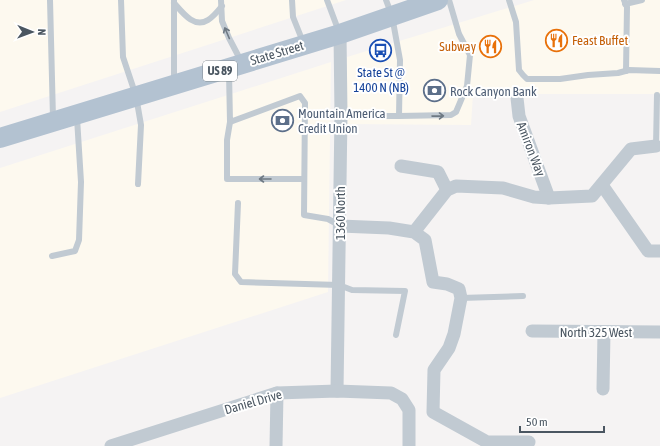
<svg xmlns="http://www.w3.org/2000/svg" width="660" height="446" font-family="'Asap Condensed',sans-serif">
<rect width="100%" height="100%" fill="#f5f3f3"/>
<g fill="#fdf9ef">
<path d="M 0,0 L 346,0 L 0,112 Z"/>
<path d="M 534,0 L 660,0 L 660,94 L 473,94 L 471,125 L 346,124 L 347,57 Z"/>
<path d="M 331,62 L 328,292 L 0,398 L 0,168 Z"/>
</g>
<g fill="none" stroke-linecap="round" stroke-linejoin="round">
<g stroke="#c1cad2" stroke-width="6">
<path d="M 50,0 L 53,118"/>
<path d="M 121,0 L 123,57 L 136,96 L 141,125 L 138,184"/>
<path d="M 221,0 L 222,21 L 229,38 L 241,61"/>
<path d="M 292,0 L 293,17 L 303,42"/>
<path d="M 327,0 L 339,32"/>
<path d="M 509,0 L 516,22 L 519,70 L 523,75 L 527,79 L 560,79 L 588,75 L 618,73 L 629,70 L 660,71"/>
<path d="M 624,0 L 627,7 L 626,71"/>
<path d="M 174,3 C 182,12 194,29 208,20 C 213,17 218,11 222,6"/>
<path d="M 625,4 L 642,0"/>
<path d="M 229,72 L 230,122 L 300,96 L 305,103 L 304,215 L 328,219 L 339,225"/>
<path d="M 174,81 L 174,0"/>
<path d="M 341,116 L 399,116 L 400,60 L 392,16 L 386,0"/>
<path d="M 399,116 L 451,115 L 456,112 L 467,86 L 470,55 L 459,34 L 449,0"/>
<path d="M 230,122 L 227,140 L 227,179 L 304,179"/>
<path d="M 656,146 L 657,95"/>
<path d="M 238,203 L 235,274 L 241,282 L 339,285 L 352,290 L 405,291 L 396,335"/>
<path d="M 52,256 L 75,251 L 79,240 L 81,182 L 77,118"/>
<path d="M 461,298 L 523,296"/>
</g>
<g stroke="#c1cad2" stroke-width="13">
<path d="M 517,98 L 519,116 L 549,198"/>
<path d="M 401,166 L 438,172 L 447,190"/>
<path d="M 602,185 L 648,251 L 660,251"/>
<path d="M 340,226 L 389,228 L 414,232 L 425,240 L 433,282 L 447,284 L 459,289 L 461,298 L 454,334 L 449,348 L 434,370 L 433,412 L 487,442 L 529,442"/>
<path d="M 414,232 L 447,190 L 456,186 L 503,188 L 534,197 L 549,198 L 592,196 L 631,149 L 656,146"/>
<path d="M 532,331 L 660,332"/>
<path d="M 603,389 L 604,332"/>
<path d="M 337,391 L 341,114 L 340,34"/>
<path d="M 111,446 L 277,393 L 337,391 L 391,393 L 402,399 L 409,410 L 409,446"/>
<path d="M 276,446 L 277,393"/>
</g>
<path stroke="#b3c2d1" stroke-width="20" d="M 0,138 L 340,34 L 438,0"/>
</g>
<defs><path id="oneway-shaft" d="M-6 0H5M1.5-3L5.5 0L1.5 3" fill="none" stroke-width="1.6" stroke-linecap="round" stroke-linejoin="round"/></defs>
<g stroke="#6e7983">
<use href="#oneway-shaft" transform="translate(227 33) rotate(-113)"/>
<use href="#oneway-shaft" transform="translate(438 116) rotate(-1)"/>
<use href="#oneway-shaft" transform="translate(265 179) rotate(-180)"/>
</g>
<defs>
<symbol id="restaurant-ring" viewBox="-11 -11 22 22"><circle r="9.5" fill="#fff" stroke="#e8710a" stroke-width="1.5"/><path d="M-5-6h1v4h1v-4h1v4h1v-4h1v5L-1.5 .5V6h-2V.5L-5-1ZM5-6V6H3V1.5H1.5Q1.5-4 5-6Z" fill="#e8710a"/></symbol>
<symbol id="bus-ring" viewBox="-11 -11 22 22"><circle r="9.5" fill="#fff" stroke="#1a4fb4" stroke-width="1.5"/><path d="M-5-6H5V4H4V6H2V4H-2V6H-4V4H-5ZM-3.5-4V0h7V-4ZM-3.5 1.2v1.5H-2V1.2ZM2 1.2v1.5H3.5V1.2Z" fill="#1a4fb4"/></symbol>
<symbol id="bank-ring" viewBox="-11 -11 22 22"><circle r="9.5" fill="#fff" stroke="#5c6f8a" stroke-width="1.5"/><path d="M-6-4H6V4H-6ZM0-2.3a2.3 2.3 0 1 0 0 4.6a2.3 2.3 0 1 0 0-4.6Z" fill="#5c6f8a"/></symbol>
</defs>
<g fill-rule="evenodd">
<use href="#restaurant-ring" x="544" y="28" width="25" height="25"/>
<use href="#restaurant-ring" x="478" y="34" width="25" height="25"/>
<use href="#bus-ring" x="368" y="38" width="25" height="25"/>
<use href="#bank-ring" x="422" y="78" width="25" height="25"/>
<use href="#bank-ring" x="270" y="108" width="25" height="25"/>
</g>
<g text-anchor="middle" dominant-baseline="central" stroke-width="4" stroke-linejoin="round" paint-order="stroke">
<rect fill="#fff" stroke="#808990" stroke-width="1" x="203" y="61" width="34" height="20" rx="3"/>
<g font-size="12" font-weight="bold" fill="#4a5661">
<text x="220" y="71">US 89</text>
</g>
<g font-size="13" fill="#c56008" stroke="#fff" text-anchor="start">
<text x="572" y="40">Feast Buffet</text>
<text x="476" y="46" text-anchor="end">Subway</text>
</g>
<g font-size="13" fill="#4a5661" stroke="#fff">
<text transform="translate(277 53) rotate(-17)">State Street</text>
<text transform="translate(531 149) rotate(69)">Amiron Way</text>
<text transform="translate(340 213) rotate(-90)">1360 North</text>
<text x="596" y="332">North 325 West</text>
<text transform="translate(253 402) rotate(-16)">Daniel Drive</text>
</g>
<g font-size="13" fill="#164399" stroke="#fff">
<text x="381" y="72">State St @<tspan x="381" dy="15">1400 N (NB)</tspan></text>
</g>
<g font-size="13" fill="#4e5e75" stroke="#fff" text-anchor="start">
<text x="450" y="91">Rock Canyon Bank</text>
<text x="298" y="113">Mountain America<tspan x="298" dy="15">Credit Union</tspan></text>
</g>
</g>
<g transform="translate(32 32) rotate(91)" stroke="#ffffff" stroke-width="3" paint-order="stroke">
<path d="M0-3L7 15L0 10L-7 15Z" fill="#4a5661"/>
<text y="-6" font-size="11" font-weight="bold" text-anchor="middle" fill="#4a5661">N</text>
</g>
<path d="M520 426v6h84v-6" fill="none" stroke="#4a5661" stroke-width="2"/>
<text x="526" y="426" font-size="12" fill="#4a5661" stroke="#ffffff" stroke-width="3" paint-order="stroke">50 m</text>
</svg>
